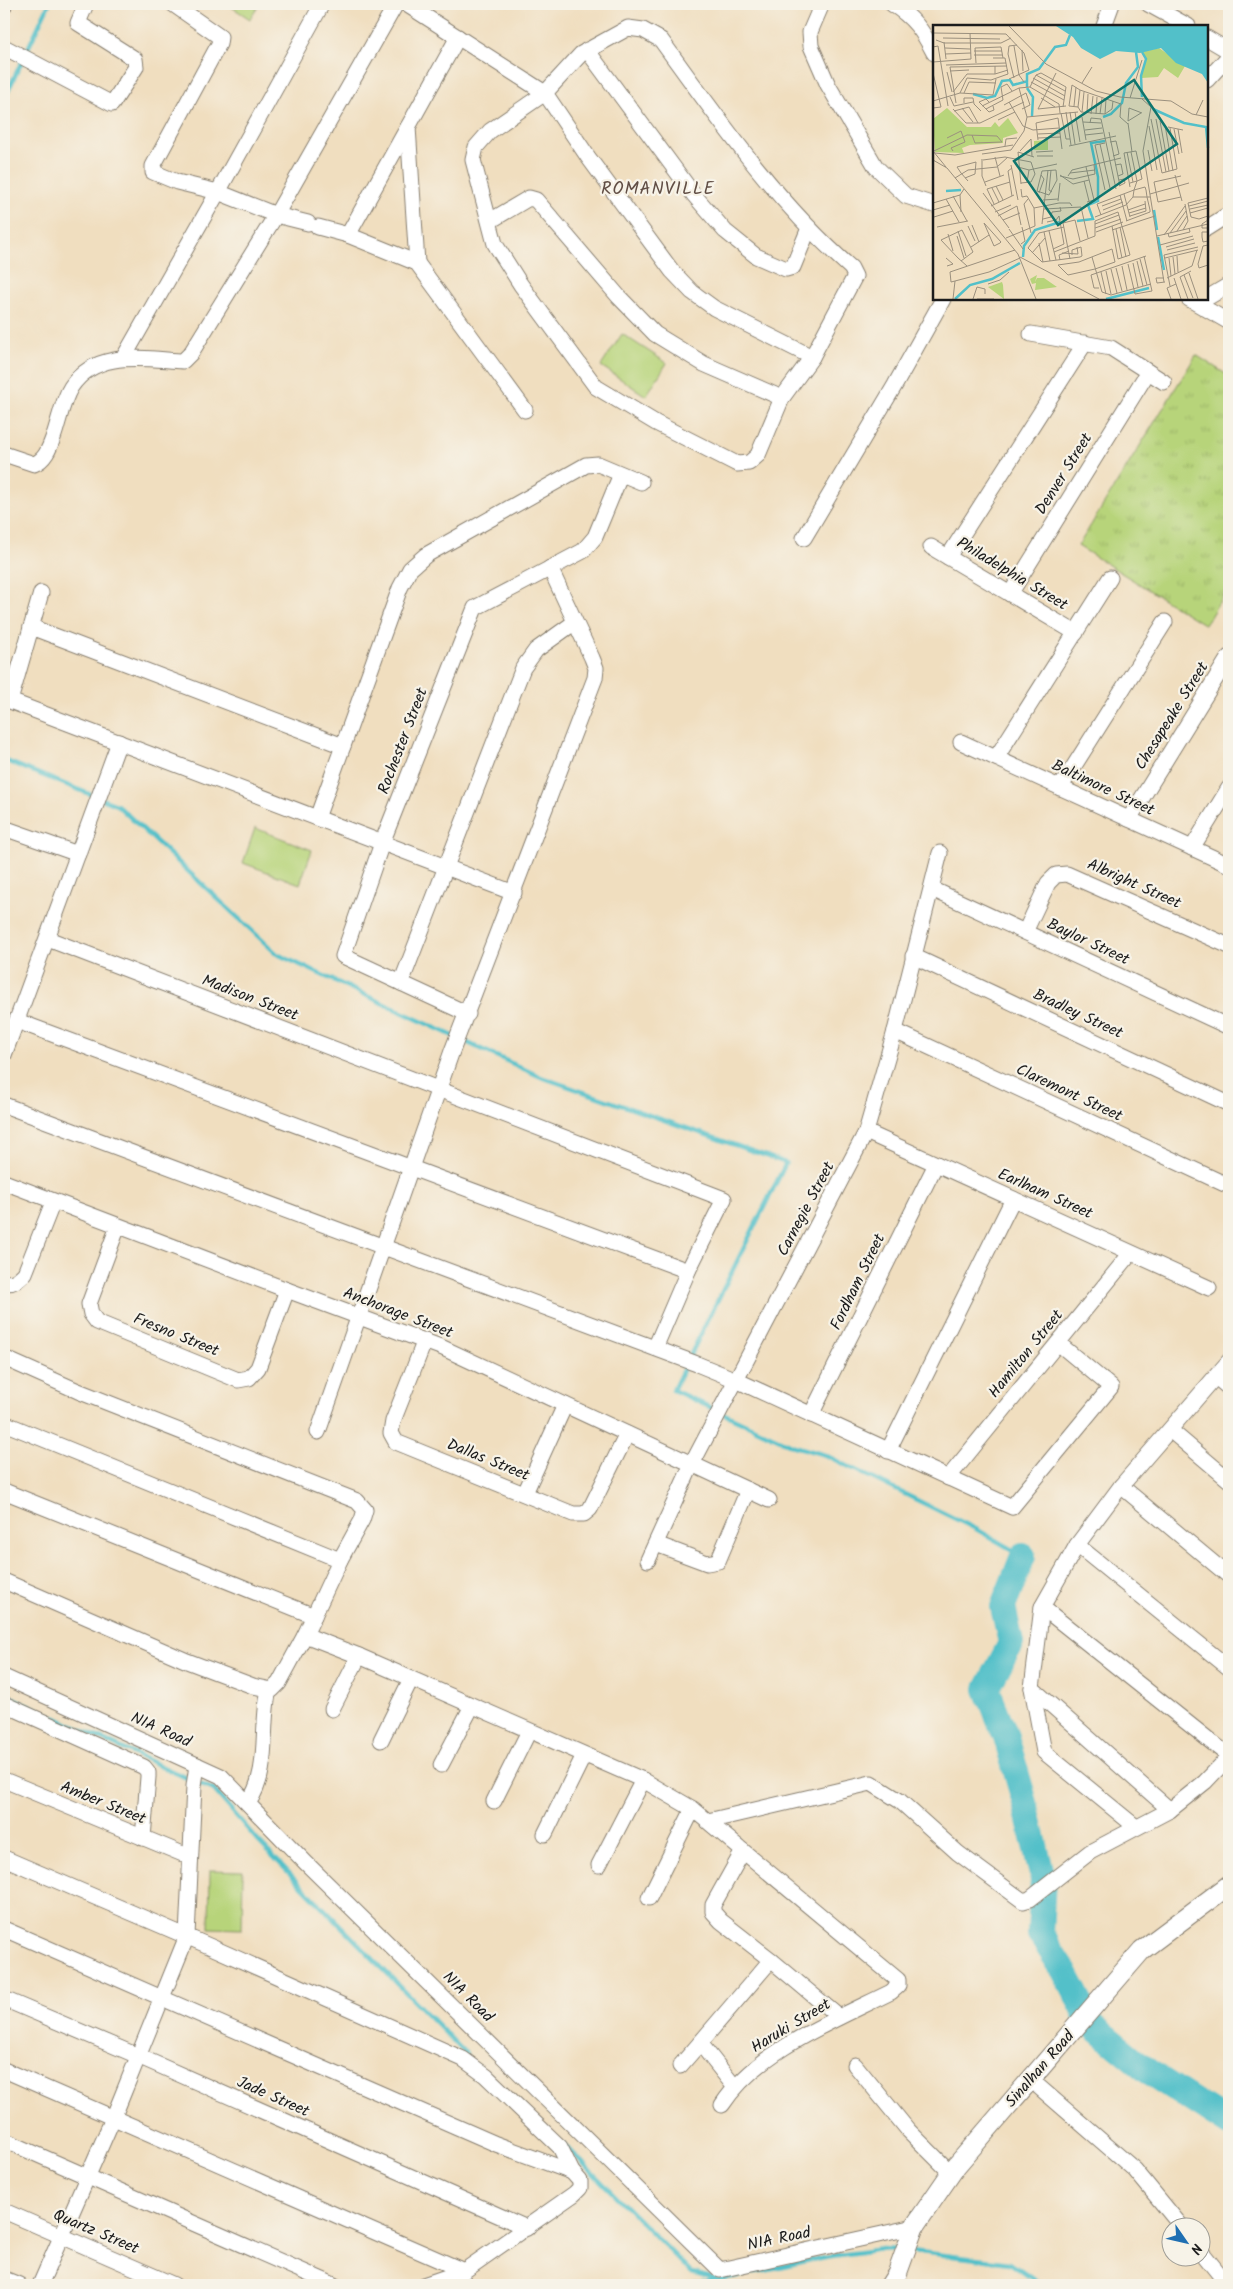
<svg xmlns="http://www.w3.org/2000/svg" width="1233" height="2289" font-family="Kalam,sans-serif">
<defs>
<pattern id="grass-tufts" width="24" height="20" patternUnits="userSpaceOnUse" patternTransform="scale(1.25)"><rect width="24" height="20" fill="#b7d47a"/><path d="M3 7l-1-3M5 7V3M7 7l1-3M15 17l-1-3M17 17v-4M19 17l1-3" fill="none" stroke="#9db569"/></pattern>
</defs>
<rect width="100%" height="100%" fill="#f7f3e8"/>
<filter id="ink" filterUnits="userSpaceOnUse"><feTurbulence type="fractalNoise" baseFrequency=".02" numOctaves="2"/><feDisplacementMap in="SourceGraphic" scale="10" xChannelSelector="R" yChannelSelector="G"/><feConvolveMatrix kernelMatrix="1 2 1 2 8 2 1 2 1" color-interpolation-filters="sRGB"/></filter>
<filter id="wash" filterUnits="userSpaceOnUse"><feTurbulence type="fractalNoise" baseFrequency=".0096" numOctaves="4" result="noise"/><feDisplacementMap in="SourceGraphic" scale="20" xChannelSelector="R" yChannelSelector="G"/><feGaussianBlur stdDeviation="1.12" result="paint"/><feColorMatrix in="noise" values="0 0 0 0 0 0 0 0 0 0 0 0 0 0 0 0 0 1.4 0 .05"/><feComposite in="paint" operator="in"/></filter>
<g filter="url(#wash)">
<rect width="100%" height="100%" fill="#f0debf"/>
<path fill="url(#grass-tufts)" stroke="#6a784b" d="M 1196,355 L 1229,376 L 1229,586 L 1205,625 L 1078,546 Z"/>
<g fill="#b7d47a" stroke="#6a784b">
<path d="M 227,4 L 260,4 L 250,19 Z"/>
<path d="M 622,334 L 667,363 L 646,396 L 601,366 Z"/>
<path d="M 255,828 L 312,850 L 300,884 L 243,863 Z"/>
<path d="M 210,1870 L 243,1871 L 242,1929 L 209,1928 Z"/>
</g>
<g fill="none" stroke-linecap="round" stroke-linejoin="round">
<g stroke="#52c0c9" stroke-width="4.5">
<path d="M 4,99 L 49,4"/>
<path d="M 4,760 L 117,805 L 277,954 L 541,1077 L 786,1163 L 673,1390 L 791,1445 L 825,1455 L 976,1529 L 1023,1556"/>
<path d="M 4,1694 L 191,1780"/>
<path d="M 198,1783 L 214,1790 L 258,1841 L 466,2054"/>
<path d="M 565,2145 L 692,2273 L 718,2280 L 825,2257 L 882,2249 L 900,2250"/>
<path d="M 911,2251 L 1010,2263 L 1041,2285"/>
<path d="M 686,2285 L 716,2281"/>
</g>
<path stroke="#52c0c9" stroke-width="26" d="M 1023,1556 L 1003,1607 L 1011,1643 L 987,1689 L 1006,1737 L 1025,1803 L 1043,1879 L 1040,1934 L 1064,1971 L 1092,2025 L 1149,2072 L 1229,2124"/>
</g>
</g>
<g filter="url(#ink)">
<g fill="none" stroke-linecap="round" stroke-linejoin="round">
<defs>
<g id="minor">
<path d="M 173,4 L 220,37 L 219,44 L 153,166 L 153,172 L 177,182 L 218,192 L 276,215 L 308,223"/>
<path d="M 406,4 L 545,93 L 588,157 L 672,271 L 692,292 L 714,308 L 812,357"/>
<path d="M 822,4 L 810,32 L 811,46 L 828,85 L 876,167 L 906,196 L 934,205"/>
<path d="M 892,4 C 913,17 923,31 934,53"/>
<path d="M 1148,4 L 1188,26"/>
<path d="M 4,6 L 4,4"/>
<path d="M 1104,26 L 1112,4"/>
<path d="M 628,28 L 643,30 L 661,40 C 719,120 777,203 851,268 L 855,276 L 812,357 L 782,398 L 758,455 L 749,463 L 737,464 L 656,423 L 596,387 L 521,285 L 495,244 L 473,160 L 476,147 L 490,131 L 545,93 L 581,54 Z"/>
<path d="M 1207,38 L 1229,51"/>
<path d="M 4,47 L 112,104 L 136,67 L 135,59 L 78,23 L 86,4"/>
<path d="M 587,50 L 694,195 L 725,231 L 756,256 L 786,269 L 793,267 L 809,228"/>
<path d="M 1207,80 L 1229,56"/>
<path d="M 408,127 L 417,263"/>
<path d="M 490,221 L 529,198 L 536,200 L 619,297 L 655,334 L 704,364 L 782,398"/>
<path d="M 318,227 L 348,235 L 417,263 L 525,410"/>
<path d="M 1207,228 L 1229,214"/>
<path d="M 348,235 L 458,37"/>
<path d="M 1207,298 L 1229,285"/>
<path d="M 1189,299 L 1229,322"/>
<path d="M 1031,334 L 1111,348 L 1164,382"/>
<path d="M 124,357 L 218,192 L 322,4"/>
<path d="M 4,454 L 34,464 C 45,460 49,449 53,438 C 59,422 62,401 71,387 C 96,349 144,359 183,361 L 191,353 L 276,215 L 396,4"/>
<path d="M 804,538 L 895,385 L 943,299"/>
<path d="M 931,547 L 1076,633"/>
<path d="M 948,557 L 1085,343"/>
<path d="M 41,593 L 10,701 L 514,893"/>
<path d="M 1010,594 L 1148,372"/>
<path d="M 31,627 L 343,746"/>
<path d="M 961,742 L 1229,865"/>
<path d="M 996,758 L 1110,578"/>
<path d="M 1060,788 L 1165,622"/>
<path d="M 317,818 L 400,588 L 410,569 L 426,555 L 586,465 L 598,464 L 641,482"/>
<path d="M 1129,819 L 1229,657"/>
<path d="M 4,828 L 78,854"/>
<path d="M 1192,848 L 1229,788"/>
<path d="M 932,889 L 1229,1027"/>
<path d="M 1025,932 L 1048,883 L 1056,875 L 1067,874 L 1229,946"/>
<path d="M 48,939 L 724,1199 L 688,1271 L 655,1348"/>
<path d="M 913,956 L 1229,1104"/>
<path d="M 401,983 L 523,668 L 536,650 L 575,622"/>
<path d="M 468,1014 L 343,956 L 382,843 L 475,608 L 583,551 L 595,537 L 621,474"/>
<path d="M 17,1021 L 688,1271"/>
<path d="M 895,1031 L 1229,1186"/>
<path d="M 4,1055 L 119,742"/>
<path d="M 4,1105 L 697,1364 L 736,1380 L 1012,1507 L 1111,1387 L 1058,1343"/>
<path d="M 866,1132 L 1209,1288"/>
<path d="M 4,1182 L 287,1290 L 443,1348 L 769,1500"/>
<path d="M 118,1226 L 89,1304 L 91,1314 L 97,1322 L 238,1380 L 249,1378 L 258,1368 L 287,1290"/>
<path d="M 4,1282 C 13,1285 19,1279 25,1273 L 53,1202"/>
<path d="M 425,1340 L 393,1421 L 391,1433 L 396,1442 L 573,1514 L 584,1514 L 590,1509 L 627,1434"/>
<path d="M 4,1358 L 78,1391 L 357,1501 L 365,1510 L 362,1520 L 340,1560 L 305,1635 L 279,1683 L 272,1690 L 253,1686 L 187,1661 L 4,1581"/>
<path d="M 1216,1377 L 1229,1388"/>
<path d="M 811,1415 L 936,1164"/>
<path d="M 4,1423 L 340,1560"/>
<path d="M 1170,1430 L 1229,1480"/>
<path d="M 318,1432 L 452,1051 L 595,678 L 596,668 L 592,658 L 550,568"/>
<path d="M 888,1451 L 1013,1199"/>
<path d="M 948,1478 L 1131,1253"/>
<path d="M 1121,1486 L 1229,1576"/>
<path d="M 4,1491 L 314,1616"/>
<path d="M 525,1493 L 565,1405"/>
<path d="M 656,1544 L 707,1563 L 718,1561 L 748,1490"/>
<path d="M 1077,1545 L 1229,1668"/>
<path d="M 648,1560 L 692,1464 L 866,1132 L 895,1031 L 940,853"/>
<path d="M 1042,1607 L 1229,1756"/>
<path d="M 305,1635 L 359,1656 L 643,1780 L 693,1809 L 743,1851"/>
<path d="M 4,1677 L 221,1776 L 306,1863 L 720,2270 L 914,2227"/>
<path d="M 1032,1688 L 1170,1810"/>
<path d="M 4,1704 L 144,1767 L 148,1772 L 148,1777 L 143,1838"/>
<path d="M 332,1709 L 359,1656"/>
<path d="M 381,1740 L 411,1679"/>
<path d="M 441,1765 L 472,1706"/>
<path d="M 4,1780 L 190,1857"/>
<path d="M 494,1801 L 529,1731"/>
<path d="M 248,1803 C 271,1771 260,1726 269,1690"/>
<path d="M 708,1821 L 871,1783 L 900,1801 L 958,1853 L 1023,1901 L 1030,1899 L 1090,1852 L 1170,1810 L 1205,1782 L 1229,1757"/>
<path d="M 1136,1827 L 1044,1752 L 1032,1688 L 1042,1607 L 1077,1545 L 1121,1486 L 1229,1361"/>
<path d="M 545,1834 L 584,1755"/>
<path d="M 4,1858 L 209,1946 L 463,2059 L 486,2076 L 560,2147 L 572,2172 L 580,2181 L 580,2188 L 574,2194 L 464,2271 L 423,2285"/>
<path d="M 599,1865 L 643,1780"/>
<path d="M 649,1898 L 693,1809"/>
<path d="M 4,1929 L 496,2144 L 572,2172"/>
<path d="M 771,1960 L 839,2017"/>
<path d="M 4,1999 L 138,2056 L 527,2228"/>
<path d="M 855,2065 L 908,2130 L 951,2173"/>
<path d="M 680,2066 L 700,2043"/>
<path d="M 4,2070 L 464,2271"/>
<path d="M 1031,2080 L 1135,2170 L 1181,2226"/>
<path d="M 722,2105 C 758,2050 833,2021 891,1992 L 898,1986 L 898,1980 L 743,1851 L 713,1905 L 713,1912 L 721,1921 L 771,1960 L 700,2043 L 734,2086"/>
<path d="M 4,2140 L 334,2285"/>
<path d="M 4,2211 L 174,2285"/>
<path d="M 1200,2250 L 1228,2285"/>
<path d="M 4,2279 L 19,2285"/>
<path d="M 40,2285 L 114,2116 L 187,1936 L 194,1786 L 197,1765"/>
</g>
<path id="tertiary" d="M 890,2285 L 897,2274 L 914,2227 L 956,2166 L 1142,1950 L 1229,1885"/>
</defs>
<use href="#minor" stroke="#867d6e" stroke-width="17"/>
<use href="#tertiary" stroke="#867d6e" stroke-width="21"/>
<use href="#minor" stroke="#fff" stroke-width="15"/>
<use href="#tertiary" stroke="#fff" stroke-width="19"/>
</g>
</g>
<g text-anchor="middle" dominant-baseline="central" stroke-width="4.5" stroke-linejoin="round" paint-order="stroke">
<g font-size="16" fill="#1c1c1c" stroke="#f7f3e8">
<text transform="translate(1064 474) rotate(-58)">Denver Street</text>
<text transform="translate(1012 574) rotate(31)">Philadelphia Street</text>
<text transform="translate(1172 716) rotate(-58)">Chesapeake Street</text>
<text transform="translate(403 741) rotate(-69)">Rochester Street</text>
<text transform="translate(1103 788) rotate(25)">Baltimore Street</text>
<text transform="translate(1134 884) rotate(24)">Albright Street</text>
<text transform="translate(1088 942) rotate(25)">Baylor Street</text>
<text transform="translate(250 998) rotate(21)">Madison Street</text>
<text transform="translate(1078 1014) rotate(25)">Bradley Street</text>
<text transform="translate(1069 1093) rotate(25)">Claremont Street</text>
<text transform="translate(1045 1194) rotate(24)">Earlham Street</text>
<text transform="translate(806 1209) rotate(-62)">Carnegie Street</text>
<text transform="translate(858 1282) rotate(-64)">Fordham Street</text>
<text transform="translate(398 1313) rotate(21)">Anchorage Street</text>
<text transform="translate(176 1335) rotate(22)">Fresno Street</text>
<text transform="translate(1026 1354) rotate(-51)">Hamilton Street</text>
<text transform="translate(488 1460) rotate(22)">Dallas Street</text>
<text transform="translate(161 1730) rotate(24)">NIA Road</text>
<text transform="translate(103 1803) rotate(22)">Amber Street</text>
<text transform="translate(468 1997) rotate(45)">NIA Road</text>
<text transform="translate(791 2026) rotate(-31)">Haruki Street</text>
<text transform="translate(1040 2069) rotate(-49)">Sinalhan Road</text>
<text transform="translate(273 2097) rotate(24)">Jade Street</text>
<text transform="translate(96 2232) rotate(23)">Quartz Street</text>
<text transform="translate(779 2239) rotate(-12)">NIA Road</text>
</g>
<g font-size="18" letter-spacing="1" fill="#614e45" stroke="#f7f3e8">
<text x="658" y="189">ROMANVILLE</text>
</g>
</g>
<g transform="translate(933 25)">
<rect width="275" height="275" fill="#f0debf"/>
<path d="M 226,23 L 252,41 L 245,53 L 231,43 L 225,52 L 208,53 L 213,34 L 209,27 ZM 115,115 L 115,125 L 101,125 L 101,116 ZM 104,250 L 102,257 L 104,253 L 111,253 L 124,262 L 102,265 L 103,258 L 99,259 L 97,254 ZM 69,257 L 70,260 L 71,274 L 55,262 Z" fill="#b7d47a"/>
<path d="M 14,83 L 34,102 L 58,102 L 62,97 L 66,102 L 75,93 L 85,108 L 70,113 L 70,118 L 37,120 L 29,123 L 31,128 L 2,127 L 0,94 Z" fill="#b7d47a"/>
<path d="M 123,1 L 275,1 L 275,58 L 269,49 L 243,38 L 228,23 L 207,28 L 183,26 L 167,34 L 148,23 L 140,12 Z" fill="#52c0c9"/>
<path fill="none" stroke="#52c0c9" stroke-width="2.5" d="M 209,27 L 213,34 L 208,51 L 209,72M 94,62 L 94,49 L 106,44 L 122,22 L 133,20 L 137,10M 94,63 L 100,72 L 99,91M 40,69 L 54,73 L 62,71 L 69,56 L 77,55 L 80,60 L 95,56M 220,84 L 251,98 L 273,102 L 275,123M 170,92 L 178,89 L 189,78 L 193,58 L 205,42 L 203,27M 13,166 L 28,165M 221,185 L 224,205M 144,196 L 160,194 L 155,180 L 165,176 L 165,152 L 158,118 L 172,116M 225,212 L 231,245M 90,232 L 91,221 L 102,205 L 127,197M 22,274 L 37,260 L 59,254 L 87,238M 173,274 L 216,263"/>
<path fill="none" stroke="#9b907e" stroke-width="1" d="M 76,1 L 113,39 L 163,66 L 187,72 L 238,76 L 259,89 L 275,92M 0,8 L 73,9 L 91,28 L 96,45 L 76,54M 10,13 L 67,14M 3,15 L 11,18 L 68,18 L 78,13M 11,17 L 13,34M 81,21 L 86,50 L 91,57M 0,22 L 5,21 L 15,81M 12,23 L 37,24M 89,25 L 90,46M 41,26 L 69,26M 12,29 L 38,28M 41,30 L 69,30M 0,37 L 38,34 L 37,8M 43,38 L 42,23 L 68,22 L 70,33M 13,40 L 73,38M 62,41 L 62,49 L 75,45M 17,42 L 74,41M 17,42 L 23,78M 17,46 L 36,45M 14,47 L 19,67M 123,48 L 105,84 L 133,81M 103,50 L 132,66M 81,53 L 75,29 L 76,21 L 84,20M 100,53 L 132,71M 98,57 L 131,75M 149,58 L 159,42M 147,65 L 188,79 L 187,92 L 195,99M 20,67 L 34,49 L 62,49M 27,68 L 34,53 L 58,55 L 75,49 L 72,33 L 60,33M 31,68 L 36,57 L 63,58M 17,72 L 21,81 L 40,77M 108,73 L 122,82M 197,73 L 209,35M 209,74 L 218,82 L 210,126 L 231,257M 0,76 L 27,68 L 60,70 L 63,54M 56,77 L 53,74 L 46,77 L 56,87 L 61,85 L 60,81M 76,77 L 90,101 L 100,105 L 126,103M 31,78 L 31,73 L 40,73 L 41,79 L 48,86M 71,80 L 93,68 L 97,80 L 89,84M 49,81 L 86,63 L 97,62M 141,81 L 143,62M 145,82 L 147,65 L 139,60 L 136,81 L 145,82 L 148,87 L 172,89 L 179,84 L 180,76M 0,83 L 8,82 L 0,48M 29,83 L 40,97M 20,84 L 33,98 L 47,98 L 91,77M 53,84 L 70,75 L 68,62 L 74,59 L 79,66M 21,86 L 36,82 L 45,98M 133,87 L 138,120M 137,87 L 142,119M 142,87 L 147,117M 149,87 L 151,67M 127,88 L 126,79 L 97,62 L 103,50 L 108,48 L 133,62 L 130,82M 128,88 L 133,114 L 137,114M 154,88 L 155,69M 208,88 L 195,96 L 196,83 L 209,88M 158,89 L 160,71M 163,89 L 164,72M 167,89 L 169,73M 172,89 L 173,74M 263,90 L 270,75M 94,92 L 145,87M 149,92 L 153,115M 218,94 L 229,148 L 244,144 L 237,103M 223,94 L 233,147M 65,95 L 82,87M 227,96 L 236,146M 150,97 L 168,98M 157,98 L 158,93 L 168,94 L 183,164M 195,98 L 199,127M 232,100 L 240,146M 216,101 L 224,145M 235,102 L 250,105M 241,104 L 246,129M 245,104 L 249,128M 152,105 L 169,103M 176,107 L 187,161M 105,109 L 127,108M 39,110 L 42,118 L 69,117M 152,110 L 170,108M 14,113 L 28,106 L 32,117 L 18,123 L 20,126M 105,113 L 128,112M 105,115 L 103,98 L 125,93 L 129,124M 177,117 L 183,116 L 186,129 L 180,131M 172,118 L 162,120 L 172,165M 167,119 L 177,163M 72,121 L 73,114 L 84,113M 136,121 L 183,111M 215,125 L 219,146M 0,126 L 13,142M 1,126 L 34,110 L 64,111 L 69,117M 87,126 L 98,114 L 99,131M 103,127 L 120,126M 194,127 L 200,157M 2,128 L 22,130 L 80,120M 49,129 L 78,125 L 91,106 L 94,92 L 86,63M 104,131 L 120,131M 62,132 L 67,151M 49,134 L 49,151 L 53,161M 0,135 L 14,143 L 85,229 L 103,274M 50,135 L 72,132 L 98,137 L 102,149 L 98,157 L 88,158M 78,140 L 85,175M 182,140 L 188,139 L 190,149 L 185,151M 85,142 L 96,145 L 94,157M 153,142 L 161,175 L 154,177M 79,143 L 75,146 L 79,171M 96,145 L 124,139M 118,145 L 116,165 L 119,167M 123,145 L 124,155 L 116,170 L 104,166 L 109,146 ZM 137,148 L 162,145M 127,150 L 140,159 L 156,155M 242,150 L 249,176M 127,151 L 140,154 L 162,149 L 161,140M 135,151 L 139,145 L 188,133M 22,153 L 35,145 L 64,142 L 75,132M 32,153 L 42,149 L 43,137 L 24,142 L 28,148 L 35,156M 186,155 L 191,154 L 192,158 L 186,161M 151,156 L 156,176M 52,157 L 71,150M 197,158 L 204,156 L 198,127M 88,159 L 85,127 L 101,132M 63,161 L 70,175M 59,163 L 66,177M 54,164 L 77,157M 54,164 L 61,179M 50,168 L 76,203M 106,168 L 111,154 L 108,150M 191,169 L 197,192M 217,169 L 256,158M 27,170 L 28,187M 187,170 L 194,196M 20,171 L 34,196M 248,172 L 225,177 L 221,157 L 248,151M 275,173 L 255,178 L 258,192 L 266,194 L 275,191M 13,174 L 26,197M 95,174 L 91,179 L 98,208M 110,175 L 125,174M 125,176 L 127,158M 0,178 L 27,170 L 31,164M 58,181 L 81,170M 169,181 L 188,174M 256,181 L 275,176M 101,183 L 126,178 L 137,178 L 139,181M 111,184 L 148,182 L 155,213M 257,184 L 275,180M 0,185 L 17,180M 170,185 L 190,177M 195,185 L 212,179M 62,187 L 78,180M 196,188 L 213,183M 257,188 L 275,183M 168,190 L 164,179 L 201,165 L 204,156 L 209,154 L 203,126 L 191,128 L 197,162M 65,191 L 84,181 L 88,200M 197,191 L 213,186 L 212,176M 1,192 L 20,186M 162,192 L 193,180 L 200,172M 110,194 L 118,192 L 119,187 L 128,186 L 127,182M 70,195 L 87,188M 275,195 L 269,199 L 269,203 L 275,203M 193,196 L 217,187 L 217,185 L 214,172 L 213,165 L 212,162 L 201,165 L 200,172 L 217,172M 114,197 L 123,195 L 126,191 L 131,219 L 120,224M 51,198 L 68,217 L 67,218 L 61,221 ZM 109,199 L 115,145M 162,199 L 186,190M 39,200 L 46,217M 35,201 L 42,216M 4,202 L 35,196M 131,202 L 106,208 L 95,223 L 109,237 L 147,232 L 149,231 L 148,222 L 139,225 L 139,230M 187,202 L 193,232M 162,203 L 188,194M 76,204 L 90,224M 183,204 L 189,233M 179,205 L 222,191M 250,205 L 255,196 L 252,179M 25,206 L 33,231M 116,206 L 123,235M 244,206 L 254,191M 111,207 L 117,236M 163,207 L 190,197M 275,207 L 269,207 L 269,212 L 270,217 L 275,216M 235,208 L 236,212 L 257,207 L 256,203M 237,208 L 253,186M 15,209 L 20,226M 231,210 L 252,181M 24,211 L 31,233M 224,211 L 275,199M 73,213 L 102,201 L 101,183 L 94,171 L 89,172 L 88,164M 106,218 L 110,237M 88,219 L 92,216 L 89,202M 227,220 L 260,211M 275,220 L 270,221 L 265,239 L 266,243 L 275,240M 38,222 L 56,210M 233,222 L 261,214M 179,224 L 182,237 L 162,244 L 135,250 L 125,240 L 146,237 ZM 234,225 L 262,218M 121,227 L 162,211 L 162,196 L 185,187 L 197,230 L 185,234 L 179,201M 99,228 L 112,213M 129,228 L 145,229 L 144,222M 244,231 L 245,247M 87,232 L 166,274M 159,232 L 169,267 L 178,270 L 218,259M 240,232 L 242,249M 13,233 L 20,239 L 14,241M 232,233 L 265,225M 236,233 L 238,251M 137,234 L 130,198 L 142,195 L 147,216M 207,234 L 214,260M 127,235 L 126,230 L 136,226M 28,236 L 40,227 L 29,205 L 8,215 L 25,233 L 34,241M 204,236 L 210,261M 200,238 L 205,262M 195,239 L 202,269 L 219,266 L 211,231M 189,241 L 194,265M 183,243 L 189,266M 178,244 L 184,268M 173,246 L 178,269M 168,247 L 173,269M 256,248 L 265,274M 251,250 L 260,273M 231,253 L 223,253 L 224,258 L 232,257M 234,253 L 259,241 L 264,225M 241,253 L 248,274M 22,256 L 18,257 L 17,247 L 82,225M 55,259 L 67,255 L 76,247M 237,261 L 231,230 L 265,222M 166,263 L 161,263 L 158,250 L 213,231M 20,274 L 22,256 L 56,247 L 87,233M 40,274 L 44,262 L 52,264 L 52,269M 44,274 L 61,274M 238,274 L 234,263 L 243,259M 255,274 L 247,252 L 258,246"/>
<path fill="#0f766e" fill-opacity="0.15" stroke="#0f766e" stroke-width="2.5" d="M 201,55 L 244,119 L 125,200 L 81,136 Z"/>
<rect width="275" height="275" fill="none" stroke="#1c1c1c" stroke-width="2.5"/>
</g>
<rect width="1233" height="2289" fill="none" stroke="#f7f3e8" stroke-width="20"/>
<g transform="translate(1186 2242) rotate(124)"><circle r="24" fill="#f7f3e8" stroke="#9f9d96"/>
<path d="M0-4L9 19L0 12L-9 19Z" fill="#1f6fb2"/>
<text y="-8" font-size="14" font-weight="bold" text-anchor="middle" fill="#1c1c1c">N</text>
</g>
</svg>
